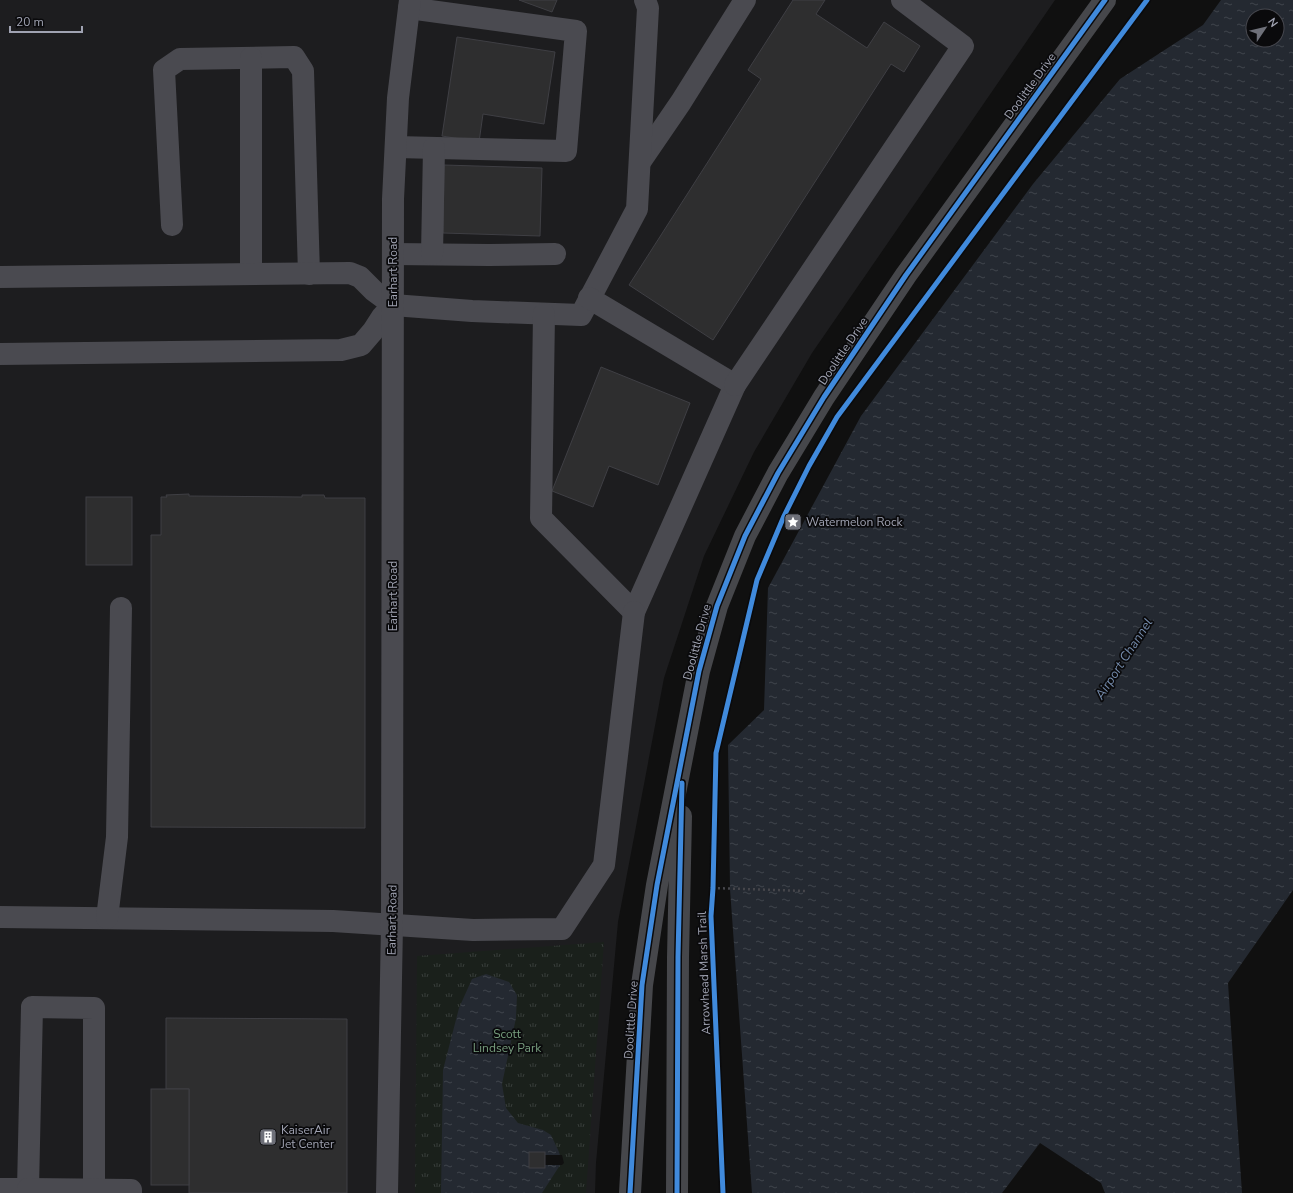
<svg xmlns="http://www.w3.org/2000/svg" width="1293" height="1193" font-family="'Nunito Sans',sans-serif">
<defs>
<pattern id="park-tufts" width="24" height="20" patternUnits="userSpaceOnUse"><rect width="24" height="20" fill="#1a201b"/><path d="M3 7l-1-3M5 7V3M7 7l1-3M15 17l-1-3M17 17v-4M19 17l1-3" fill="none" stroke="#383d3a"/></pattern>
<pattern id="water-ripples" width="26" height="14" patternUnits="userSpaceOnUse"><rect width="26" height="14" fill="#242931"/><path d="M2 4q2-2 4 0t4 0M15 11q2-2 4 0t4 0" fill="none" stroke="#40454c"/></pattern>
</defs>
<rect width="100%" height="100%" fill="#101010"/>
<path fill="#1d1d1f" d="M 0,0 L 1055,0 L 812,353 L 754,452 L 704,556 L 664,678 L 618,922 L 596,1163 L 595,1193 L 0,1193 Z"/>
<path fill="url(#park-tufts)" d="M 604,942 L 586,1193 L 415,1193 L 417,956 Z"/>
<g fill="url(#water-ripples)" fill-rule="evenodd">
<path d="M 1221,0 L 1293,0 L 1293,890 L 1228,983 L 1242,1193 L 1105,1193 L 1101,1183 L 1040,1143 L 1002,1193 L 752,1193 L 730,889 L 728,745 L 764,710 L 768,588 L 861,416 L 1033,184 L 1120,79 L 1203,25 ZM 1253,16 L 1277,16 L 1277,40 L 1253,40 Z"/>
<path d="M 486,974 L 509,982 L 517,995 L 516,1018 L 502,1084 L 506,1108 L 518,1123 L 543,1130 L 551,1135 L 559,1152 L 562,1162 L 542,1193 L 441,1193 L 443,1070 L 459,1008 L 472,979 Z"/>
</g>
<path fill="#101010" d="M 545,1155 L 562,1155 L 564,1163 L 562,1165 L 545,1165 Z"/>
<g fill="#2e2e2f" stroke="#3f3f44">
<path d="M 519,0 L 557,0 L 552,12 Z"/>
<path d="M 793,0 L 825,0 L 816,14 L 867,48 L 884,22 L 920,46 L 904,72 L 891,64 L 713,340 L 629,285 L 761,79 L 748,70 Z"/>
<path d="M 457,37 L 555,52 L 544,124 L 483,114 L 479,142 L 442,136 Z"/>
<path d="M 444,165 L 542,168 L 540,236 L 443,233 Z"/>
<path d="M 601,367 L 690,403 L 658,485 L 609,466 L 593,507 L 552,491 Z"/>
<path d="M 189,494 L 189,496 L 302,497 L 302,495 L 324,495 L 325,498 L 365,498 L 365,828 L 151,827 L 151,535 L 161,535 L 161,497 L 167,497 L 166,495 Z"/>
<rect x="86" y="497" width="46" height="68"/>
<path d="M 166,1018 L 347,1019 L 347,1193 L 189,1193 L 189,1089 L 166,1089 Z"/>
<rect x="151" y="1089" width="38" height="96"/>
<rect x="529" y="1152" width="16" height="16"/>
</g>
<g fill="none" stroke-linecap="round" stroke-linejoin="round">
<path stroke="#46464b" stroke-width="2.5" stroke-dasharray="2 3" stroke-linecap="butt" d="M 713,888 L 806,891"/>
<g stroke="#4a4a50" stroke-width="22">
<path d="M 396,147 L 566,151 L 576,31 L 409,8"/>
<path d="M 640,162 L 681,102 L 745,0"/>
<path d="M 172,225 L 164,70 L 180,59 L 294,57 L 303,71 L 309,274"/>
<path d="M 393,254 L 489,255 L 555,254"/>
<path d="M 432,254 L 434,148"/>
<path d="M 251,274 L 251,58"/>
<path d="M 0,277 L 350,273 L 360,277 L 374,291 L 393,305 L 382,317 L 373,331 L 361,345 L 341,350 L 0,354"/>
<path d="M 393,305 L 472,311 L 581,315 L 637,209 L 648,8 L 645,0"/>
<path d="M 544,314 L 541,518 L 634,612 L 735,385 L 589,298"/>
<path d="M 735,385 L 963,46 L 902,0"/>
<path d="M 0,917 L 333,921 L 473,930 L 562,929 L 604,865 L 634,612"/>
<path d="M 107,918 L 117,837 L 121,608"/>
<path d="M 0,1189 L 28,1189 L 32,1007 L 94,1008 L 94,1190"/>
<path d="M 28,1193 L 28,1189 L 131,1190 L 131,1193"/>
<path d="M 387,1193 L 392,925 L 393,199 L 398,98 L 410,0"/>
</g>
<g stroke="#46474b" stroke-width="22">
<path d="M 630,1193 L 642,985 L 657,885 L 699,671 L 717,606 L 745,536 L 778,473 L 824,397 L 906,275 L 1105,0"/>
<path d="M 677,1193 L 678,957 L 681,816"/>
</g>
<defs>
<g id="cycleway">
<path d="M 630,1193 L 642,985 L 657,885 L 699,671 L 717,606 L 745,536 L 778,473 L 824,397 L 906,275 L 1105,0"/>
<path d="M 677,1193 L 678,957 L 682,783"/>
<path d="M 723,1193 L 711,916 L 713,888 L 716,753 L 757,580 L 784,516 L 809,466 L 837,417 L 1147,0"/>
</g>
</defs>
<use href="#cycleway" stroke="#0a0a0c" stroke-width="8"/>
<use href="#cycleway" stroke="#408adc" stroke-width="5"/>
</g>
<defs>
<symbol id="sight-square" viewBox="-11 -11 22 22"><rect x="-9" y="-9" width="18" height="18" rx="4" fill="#6e7079" stroke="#0a0a0c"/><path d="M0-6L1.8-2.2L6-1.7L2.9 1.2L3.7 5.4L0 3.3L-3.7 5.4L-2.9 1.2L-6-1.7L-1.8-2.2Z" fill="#fff"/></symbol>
<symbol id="building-square" viewBox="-11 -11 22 22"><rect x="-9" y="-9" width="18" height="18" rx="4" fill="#6e7079" stroke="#0a0a0c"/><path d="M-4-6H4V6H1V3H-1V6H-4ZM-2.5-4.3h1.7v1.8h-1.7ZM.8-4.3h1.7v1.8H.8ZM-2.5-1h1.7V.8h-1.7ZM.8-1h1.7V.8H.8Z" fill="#fff"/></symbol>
</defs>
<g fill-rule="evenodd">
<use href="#sight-square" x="783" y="512" width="20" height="20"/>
<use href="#building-square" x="258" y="1127" width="20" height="20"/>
</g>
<g text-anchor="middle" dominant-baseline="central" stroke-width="3.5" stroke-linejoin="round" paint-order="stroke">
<g font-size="12" fill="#a0a3b2" stroke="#0a0a0c">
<text transform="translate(1030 86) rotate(-54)">Doolittle Drive</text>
<text transform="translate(393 272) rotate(-90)">Earhart Road</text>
<text transform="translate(843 351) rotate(-56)">Doolittle Drive</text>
<text transform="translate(393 596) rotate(-90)">Earhart Road</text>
<text transform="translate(697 642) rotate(-75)">Doolittle Drive</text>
<text transform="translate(392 920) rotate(-89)">Earhart Road</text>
<text transform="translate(704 973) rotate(-92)">Arrowhead Marsh Trail</text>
<text transform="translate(631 1020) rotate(-86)">Doolittle Drive</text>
</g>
<g font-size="12" fill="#a0a3b2" stroke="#0a0a0c" text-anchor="start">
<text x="806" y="522">Watermelon Rock</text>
<text x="281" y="1130">KaiserAir<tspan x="281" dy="14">Jet Center</tspan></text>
</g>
<g font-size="12" fill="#779d7e" stroke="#0a0a0c">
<text x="507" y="1034">Scott<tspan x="507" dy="14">Lindsey Park</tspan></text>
</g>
<g font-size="13" font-style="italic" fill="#768dae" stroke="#0a0a0c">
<text transform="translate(1124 659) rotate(-57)">Airport Channel</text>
</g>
</g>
<g transform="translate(1265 28) rotate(55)"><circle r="19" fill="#0a0a0c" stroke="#46474e"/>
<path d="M0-3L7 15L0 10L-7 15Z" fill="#6e7079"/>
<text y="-6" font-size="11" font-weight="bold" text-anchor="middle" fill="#a0a3b2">N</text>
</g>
<path d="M10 26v6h72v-6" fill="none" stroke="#a0a3b2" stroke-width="2"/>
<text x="16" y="26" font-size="12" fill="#a0a3b2" stroke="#0a0a0c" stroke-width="3" paint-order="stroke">20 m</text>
</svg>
